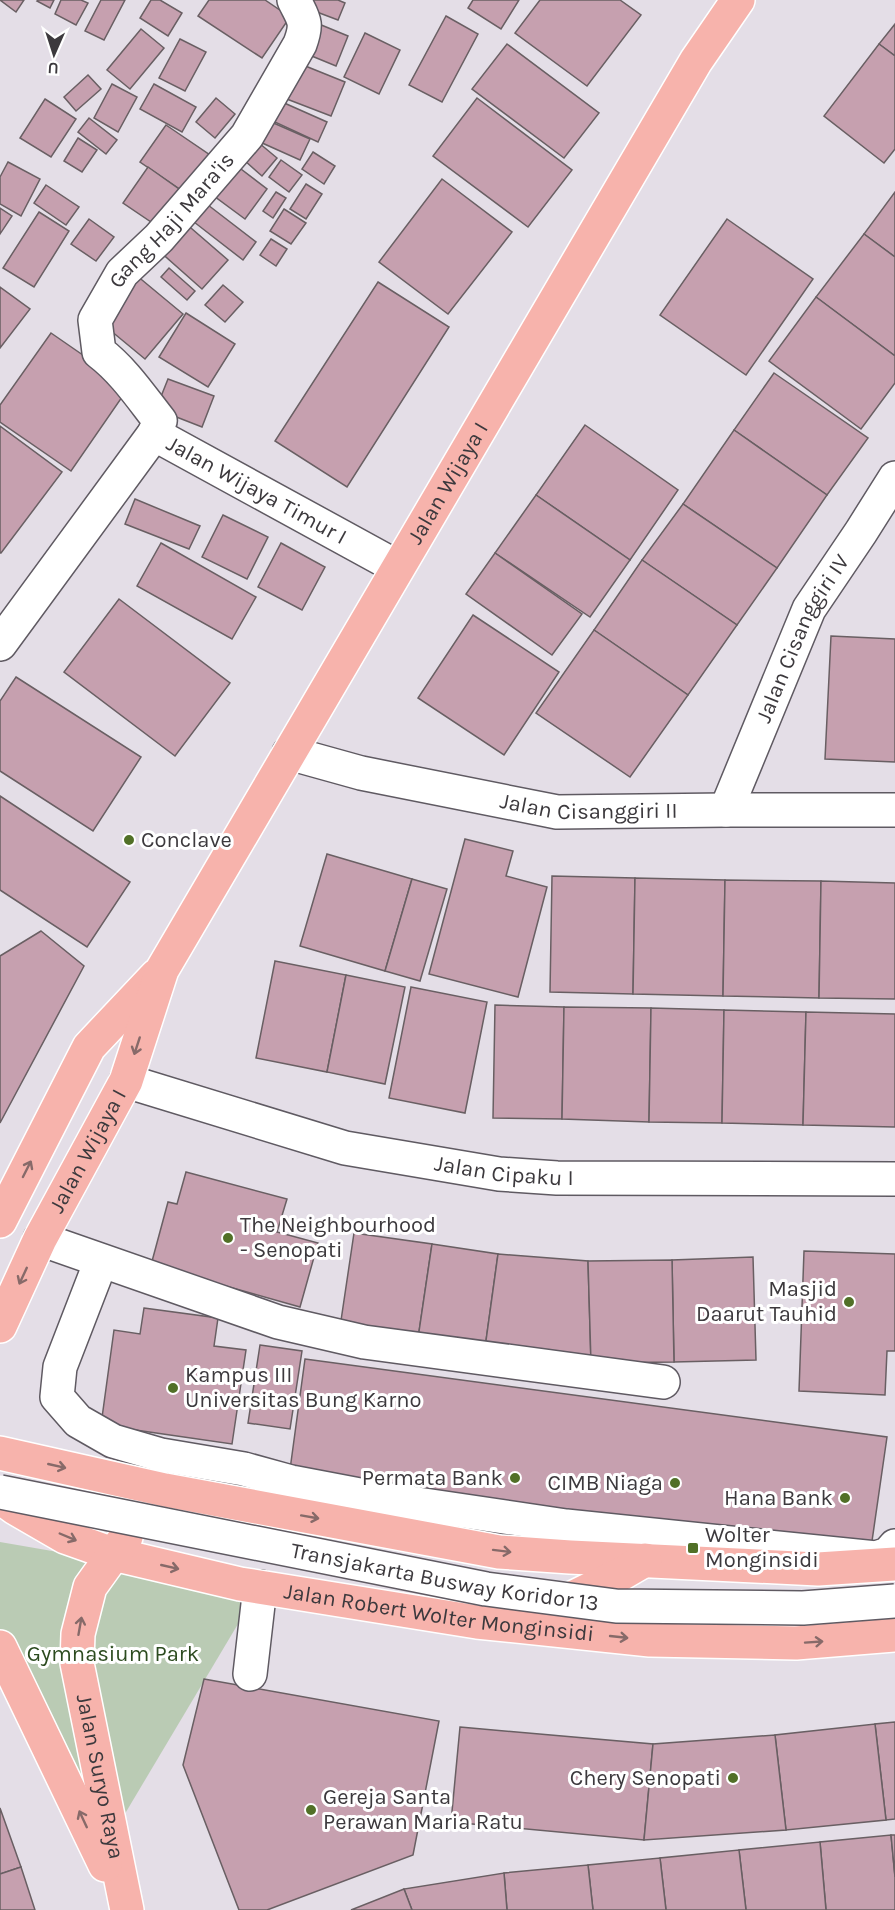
<svg xmlns="http://www.w3.org/2000/svg" width="895" height="1910" font-family="Karla,sans-serif">
<rect width="100%" height="100%" fill="#e4dee7"/>
<path fill="#bacbb4" d="M 0,1542 L 260,1587 L 123,1817 L 77,1794 L 0,1635 Z"/>
<g fill="#c6a0af" stroke="#695f63" stroke-width="1.5">
<path d="M 0,0 L 24,0 L 16,12 Z"/>
<path d="M 38,0 L 54,0 L 50,8 L 37,1 Z"/>
<path d="M 61,0 L 81,0 L 88,3 L 76,25 L 55,14 Z"/>
<path d="M 101,0 L 125,0 L 104,40 L 85,31 Z"/>
<path d="M 151,0 L 160,0 L 182,13 L 168,36 L 140,18 Z"/>
<path d="M 209,0 L 265,0 L 290,17 L 262,58 L 198,16 Z"/>
<path d="M 303,0 L 338,0 L 345,3 L 338,20 L 301,6 Z"/>
<path d="M 473,0 L 519,0 L 501,29 L 468,8 Z"/>
<path d="M 540,0 L 620,0 L 641,15 L 587,86 L 515,33 Z"/>
<path d="M 446,16 L 478,34 L 442,102 L 409,85 Z"/>
<path d="M 314,22 L 348,36 L 336,66 L 302,52 Z"/>
<path d="M 895,24 L 895,56 L 879,44 Z"/>
<path d="M 141,29 L 164,48 L 130,89 L 107,70 Z"/>
<path d="M 365,33 L 400,50 L 379,94 L 344,77 Z"/>
<path d="M 180,39 L 206,52 L 185,91 L 159,78 Z"/>
<path d="M 507,44 L 599,113 L 564,158 L 472,89 Z"/>
<path d="M 879,44 L 895,56 L 895,149 L 884,163 L 824,116 Z"/>
<path d="M 293,61 L 345,82 L 331,116 L 279,96 Z"/>
<path d="M 88,75 L 101,89 L 76,111 L 64,97 Z"/>
<path d="M 112,84 L 137,97 L 118,132 L 94,118 Z"/>
<path d="M 154,84 L 196,107 L 182,132 L 140,109 Z"/>
<path d="M 216,98 L 235,114 L 215,138 L 196,122 Z"/>
<path d="M 273,98 L 327,122 L 318,142 L 264,117 Z"/>
<path d="M 477,98 L 572,170 L 528,227 L 433,156 Z"/>
<path d="M 45,99 L 76,119 L 51,157 L 20,138 Z"/>
<path d="M 89,118 L 117,140 L 106,154 L 78,132 Z"/>
<path d="M 269,121 L 310,139 L 300,160 L 260,142 Z"/>
<path d="M 166,125 L 210,155 L 184,192 L 140,162 Z"/>
<path d="M 78,138 L 97,150 L 82,172 L 64,161 Z"/>
<path d="M 259,143 L 277,158 L 262,176 L 244,160 Z"/>
<path d="M 313,152 L 335,166 L 324,184 L 302,169 Z"/>
<path d="M 281,160 L 302,175 L 289,192 L 269,177 Z"/>
<path d="M 8,162 L 40,179 L 21,216 L 0,204 L 0,177 Z"/>
<path d="M 237,166 L 267,189 L 245,219 L 214,196 Z"/>
<path d="M 148,167 L 179,189 L 154,224 L 123,203 Z"/>
<path d="M 442,179 L 512,232 L 448,314 L 379,262 Z"/>
<path d="M 306,184 L 322,194 L 306,219 L 290,209 Z"/>
<path d="M 46,185 L 79,207 L 66,225 L 34,203 Z"/>
<path d="M 276,192 L 286,198 L 273,218 L 263,211 Z"/>
<path d="M 895,192 L 895,257 L 864,234 Z"/>
<path d="M 208,205 L 256,242 L 243,260 L 194,222 Z"/>
<path d="M 0,208 L 12,216 L 0,234 Z"/>
<path d="M 284,209 L 306,223 L 291,244 L 270,231 Z"/>
<path d="M 39,212 L 69,231 L 34,287 L 3,268 Z"/>
<path d="M 89,219 L 114,237 L 96,261 L 71,244 Z"/>
<path d="M 727,219 L 813,279 L 746,375 L 660,315 Z"/>
<path d="M 184,222 L 228,260 L 202,289 L 158,250 Z"/>
<path d="M 864,234 L 895,257 L 895,356 L 816,297 Z"/>
<path d="M 271,239 L 287,249 L 276,266 L 260,255 Z"/>
<path d="M 169,268 L 195,291 L 187,300 L 161,277 Z"/>
<path d="M 136,275 L 183,314 L 145,359 L 99,321 Z"/>
<path d="M 378,282 L 449,327 L 347,487 L 275,441 Z"/>
<path d="M 223,285 L 243,302 L 225,322 L 205,305 Z"/>
<path d="M 0,287 L 30,309 L 0,348 Z"/>
<path d="M 816,297 L 895,356 L 895,383 L 861,429 L 769,361 Z"/>
<path d="M 186,313 L 235,344 L 208,387 L 159,357 Z"/>
<path d="M 51,333 L 129,387 L 71,471 L 0,422 L 0,405 Z"/>
<path d="M 774,373 L 868,438 L 827,495 L 734,430 Z"/>
<path d="M 168,379 L 214,396 L 202,427 L 156,409 Z"/>
<path d="M 585,425 L 678,490 L 630,560 L 536,495 Z"/>
<path d="M 0,426 L 62,472 L 1,553 L 0,553 Z"/>
<path d="M 734,430 L 827,495 L 777,568 L 683,504 Z"/>
<path d="M 536,495 L 630,560 L 590,617 L 495,553 Z"/>
<path d="M 135,499 L 200,526 L 189,549 L 125,524 Z"/>
<path d="M 683,504 L 777,568 L 737,625 L 642,560 Z"/>
<path d="M 223,515 L 268,537 L 247,579 L 202,557 Z"/>
<path d="M 161,543 L 256,597 L 232,639 L 137,586 Z"/>
<path d="M 281,543 L 325,567 L 302,610 L 258,587 Z"/>
<path d="M 495,553 L 582,614 L 552,655 L 466,594 Z"/>
<path d="M 642,560 L 737,625 L 688,695 L 594,630 Z"/>
<path d="M 119,599 L 230,683 L 175,756 L 64,672 Z"/>
<path d="M 473,615 L 559,672 L 504,755 L 418,698 Z"/>
<path d="M 594,630 L 688,695 L 630,777 L 536,713 Z"/>
<path d="M 831,636 L 895,639 L 895,762 L 825,759 Z"/>
<path d="M 16,677 L 141,757 L 93,831 L 0,771 L 0,701 Z"/>
<path d="M 0,796 L 130,882 L 87,947 L 0,890 Z"/>
<path d="M 465,839 L 513,851 L 506,876 L 547,887 L 518,997 L 429,974 Z"/>
<path d="M 327,854 L 412,879 L 385,971 L 300,946 Z"/>
<path d="M 552,876 L 635,878 L 633,994 L 550,992 Z"/>
<path d="M 635,878 L 725,880 L 723,996 L 633,994 Z"/>
<path d="M 412,879 L 447,889 L 420,981 L 385,971 Z"/>
<path d="M 725,880 L 821,881 L 819,998 L 723,996 Z"/>
<path d="M 821,881 L 895,883 L 895,999 L 819,998 Z"/>
<path d="M 41,931 L 84,966 L 0,1123 L 0,956 Z"/>
<path d="M 275,961 L 346,975 L 327,1072 L 256,1058 Z"/>
<path d="M 346,975 L 405,987 L 385,1084 L 327,1072 Z"/>
<path d="M 411,987 L 487,1002 L 465,1113 L 389,1098 Z"/>
<path d="M 495,1005 L 564,1007 L 562,1119 L 493,1118 Z"/>
<path d="M 564,1007 L 651,1008 L 649,1122 L 562,1119 Z"/>
<path d="M 651,1008 L 724,1010 L 722,1123 L 649,1122 Z"/>
<path d="M 724,1010 L 806,1012 L 803,1125 L 722,1123 Z"/>
<path d="M 806,1012 L 895,1014 L 895,1127 L 803,1125 Z"/>
<path d="M 186,1172 L 287,1199 L 277,1232 L 318,1243 L 300,1307 L 151,1265 L 168,1202 L 177,1204 Z"/>
<path d="M 354,1233 L 432,1244 L 417,1345 L 339,1334 Z"/>
<path d="M 432,1244 L 498,1254 L 484,1355 L 417,1345 Z"/>
<path d="M 804,1251 L 895,1254 L 895,1351 L 887,1351 L 885,1395 L 799,1391 Z"/>
<path d="M 498,1254 L 588,1261 L 591,1363 L 484,1355 Z"/>
<path d="M 753,1257 L 756,1360 L 674,1362 L 672,1260 Z"/>
<path d="M 672,1260 L 674,1362 L 591,1363 L 588,1261 Z"/>
<path d="M 144,1308 L 218,1318 L 214,1346 L 246,1350 L 232,1444 L 101,1425 L 114,1330 L 140,1334 Z"/>
<path d="M 260,1345 L 302,1351 L 290,1429 L 248,1423 Z"/>
<path d="M 305,1359 L 887,1437 L 870,1555 L 289,1477 Z"/>
<path d="M 204,1679 L 439,1721 L 413,1855 L 267,1910 L 239,1910 L 183,1765 Z"/>
<path d="M 895,1722 L 895,1819 L 886,1820 L 875,1724 Z"/>
<path d="M 875,1724 L 886,1820 L 786,1830 L 775,1735 Z"/>
<path d="M 460,1727 L 653,1744 L 644,1840 L 451,1822 Z"/>
<path d="M 775,1735 L 786,1830 L 644,1840 L 653,1744 Z"/>
<path d="M 0,1808 L 21,1867 L 0,1874 Z"/>
<path d="M 891,1835 L 895,1877 L 895,1910 L 826,1910 L 820,1842 Z"/>
<path d="M 891,1835 L 895,1835 L 895,1877 Z"/>
<path d="M 820,1842 L 826,1910 L 746,1910 L 739,1850 Z"/>
<path d="M 739,1850 L 746,1910 L 666,1910 L 660,1858 Z"/>
<path d="M 660,1858 L 666,1910 L 593,1910 L 588,1865 Z"/>
<path d="M 588,1865 L 593,1910 L 507,1910 L 504,1873 Z"/>
<path d="M 21,1867 L 35,1910 L 0,1910 L 0,1874 Z"/>
<path d="M 504,1873 L 507,1910 L 412,1910 L 404,1889 Z"/>
<path d="M 404,1889 L 412,1910 L 351,1910 Z"/>
</g>
<g fill="none" stroke-linecap="round" stroke-linejoin="round">
<defs>
<g id="minor">
<path id="s1" d="M 154,434 L 397,567"/>
<path id="s2" d="M 0,644 L 154,434 L 160,421 C 141,397 124,371 99,352 L 95,320 L 122,273 L 159,238 L 247,136 L 300,44 C 308,22 304,20 294,0"/>
<path id="s3" d="M 289,753 L 361,773 L 557,812 L 726,810 L 895,810"/>
<path id="s4" d="M 726,810 L 809,609 L 861,532 L 895,478"/>
<path id="s5" d="M 126,1081 L 345,1148 L 499,1174 L 557,1178 L 895,1179"/>
<path d="M 40,1239 L 278,1322 L 364,1342 L 663,1382"/>
<path d="M 101,1261 L 60,1367 L 57,1397 L 78,1421 L 113,1441 L 161,1455 L 244,1469 L 291,1482 L 370,1497 L 566,1526 L 876,1558 L 888,1554 L 895,1546"/>
<path d="M 250,1674 L 260,1587"/>
</g>
<g id="major">
<path d="M 0,1221 L 89,1047 L 156,976"/>
<path id="s6" d="M 0,1326 L 40,1239 L 126,1081 L 162,970 L 696,61 L 738,0"/>
<path d="M 0,1453 L 165,1490 L 499,1552 L 570,1557 L 818,1569 L 895,1564"/>
<path id="s7" d="M 0,1497 L 15,1508 L 65,1537 L 113,1554 L 240,1584 L 477,1622 L 650,1640 L 796,1643 L 895,1635"/>
<path id="s8" d="M 126,1537 L 90,1587 L 78,1634 L 77,1663 L 127,1910"/>
<path d="M 556,1606 L 621,1574 L 645,1560"/>
<path d="M 0,1647 L 105,1865"/>
</g>
</defs>
<use href="#minor" stroke="#5f5a62" stroke-width="36"/>
<use href="#major" stroke="#fff" stroke-width="36"/>
<use href="#minor" stroke="#fff" stroke-width="33"/>
<use href="#major" stroke="#f7b3ac" stroke-width="33"/>
<defs>
<g id="minor-bridge">
<path id="s9" d="M 0,1492 L 486,1589 L 616,1606 L 803,1608 L 895,1601"/>
</g>
</defs>
<use href="#minor-bridge" stroke="#5f5a62" stroke-width="36" stroke-linecap="butt"/>
<use href="#minor-bridge" stroke="#fff" stroke-width="33"/>
</g>
<defs><path id="oneway-shaft" d="M-6 0H5M1.5-3L5.5 0L1.5 3" fill="none" stroke-width="1.6" stroke-linecap="round" stroke-linejoin="round" transform="scale(1.5)"/></defs>
<g stroke="#876a69">
<use href="#oneway-shaft" transform="translate(137 1046) rotate(108)"/>
<use href="#oneway-shaft" transform="translate(27 1169) rotate(-63)"/>
<use href="#oneway-shaft" transform="translate(23 1276) rotate(115)"/>
<use href="#oneway-shaft" transform="translate(57 1466) rotate(13)"/>
<use href="#oneway-shaft" transform="translate(310 1517) rotate(10)"/>
<use href="#oneway-shaft" transform="translate(68 1537) rotate(23)"/>
<use href="#oneway-shaft" transform="translate(502 1551) rotate(7)"/>
<use href="#oneway-shaft" transform="translate(170 1567) rotate(13)"/>
<use href="#oneway-shaft" transform="translate(80 1626) rotate(-80)"/>
<use href="#oneway-shaft" transform="translate(619 1637) rotate(6)"/>
<use href="#oneway-shaft" transform="translate(814 1642) rotate(-4)"/>
<use href="#oneway-shaft" transform="translate(83 1819) rotate(-115)"/>
</g>
<g fill="#517027" stroke="#fff" stroke-width="2">
<circle cx="129" cy="840" r="6"/>
<circle cx="228" cy="1238" r="6"/>
<circle cx="849" cy="1302" r="6"/>
<circle cx="173" cy="1388" r="6"/>
<circle cx="515" cy="1478" r="6"/>
<circle cx="675" cy="1483" r="6"/>
<circle cx="845" cy="1498" r="6"/>
<rect x="687" y="1542" width="12" height="12" rx="3"/>
<circle cx="733" cy="1778" r="6"/>
<circle cx="311" cy="1810" r="6"/>
</g>
<g text-anchor="middle" dominant-baseline="central" stroke-width="6" stroke-linejoin="round" paint-order="stroke">
<g font-size="22" fill="#3c393d" stroke="#fff">
<text stroke="none"><textPath href="#s2" startOffset="526">Gang Haji Mara'is</textPath></text>
<text stroke="none"><textPath href="#s6" startOffset="957">Jalan Wijaya I</textPath></text>
<text stroke="none"><textPath href="#s1" startOffset="117">Jalan Wijaya Timur I</textPath></text>
<text stroke="none"><textPath href="#s4" startOffset="188">Jalan Cisanggiri IV</textPath></text>
<text stroke="none"><textPath href="#s3" startOffset="306">Jalan Cisanggiri II</textPath></text>
<text stroke="none"><textPath href="#s6" startOffset="196">Jalan Wijaya I</textPath></text>
<text stroke="none"><textPath href="#s5" startOffset="390">Jalan Cipaku I</textPath></text>
<text stroke="none"><textPath href="#s9" startOffset="453">Transjakarta Busway Koridor 13</textPath></text>
<text stroke="none"><textPath href="#s7" startOffset="459">Jalan Robert Wolter Monginsidi</textPath></text>
<text stroke="none"><textPath href="#s8" startOffset="255">Jalan Suryo Raya</textPath></text>
</g>
<g font-size="22" fill="#3c393d" stroke="#fff" text-anchor="start">
<text x="141" y="840">Conclave</text>
<text x="240" y="1225">The Neighbourhood<tspan x="240" dy="25">- Senopati</tspan></text>
<text x="837" y="1289" text-anchor="end">Masjid<tspan x="837" dy="25">Daarut Tauhid</tspan></text>
<text x="185" y="1375">Kampus III<tspan x="185" dy="25">Universitas Bung Karno</tspan></text>
<text x="503" y="1478" text-anchor="end">Permata Bank</text>
<text x="663" y="1483" text-anchor="end">CIMB Niaga</text>
<text x="833" y="1498" text-anchor="end">Hana Bank</text>
<text x="705" y="1535">Wolter<tspan x="705" dy="25">Monginsidi</tspan></text>
<text x="721" y="1778" text-anchor="end">Chery Senopati</text>
<text x="323" y="1797">Gereja Santa<tspan x="323" dy="25">Perawan Maria Ratu</tspan></text>
</g>
<g font-size="22" fill="#2c4b1f" stroke="#fff">
<text x="113" y="1654">Gymnasium Park</text>
</g>
</g>
<g transform="translate(54 54) rotate(183)" stroke="#ffffff" stroke-width="4.5" paint-order="stroke">
<path d="M0-4.5L10 22L0 15L-10 22Z" fill="#3c393d"/>
<text y="-9" font-size="16" font-weight="bold" text-anchor="middle" fill="#3c393d">U</text>
</g>
</svg>
